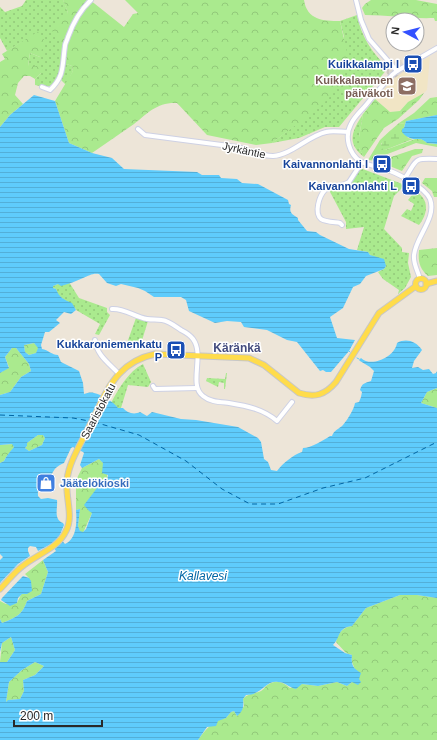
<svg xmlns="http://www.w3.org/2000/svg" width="437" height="740" font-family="Helvetica,sans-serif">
<defs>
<pattern id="grass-dots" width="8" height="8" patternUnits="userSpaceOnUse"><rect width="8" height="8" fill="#aaea8e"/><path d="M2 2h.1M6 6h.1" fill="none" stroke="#92c97a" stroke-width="1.8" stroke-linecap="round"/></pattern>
<pattern id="forest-crowns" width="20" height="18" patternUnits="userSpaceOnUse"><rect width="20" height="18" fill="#aaea8e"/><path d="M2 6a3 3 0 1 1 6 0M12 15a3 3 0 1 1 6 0" fill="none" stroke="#92c97a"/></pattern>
<pattern id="wetland-marsh" width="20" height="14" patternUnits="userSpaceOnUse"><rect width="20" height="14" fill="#aaea8e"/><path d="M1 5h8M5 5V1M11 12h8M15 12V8" fill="none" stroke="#92c97a"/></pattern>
<pattern id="plaza-grid" width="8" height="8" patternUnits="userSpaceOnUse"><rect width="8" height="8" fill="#ddd8d0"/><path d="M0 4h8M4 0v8" fill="none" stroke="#beb9b3"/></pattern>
<pattern id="water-rules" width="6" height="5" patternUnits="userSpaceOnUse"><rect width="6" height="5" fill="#5fccfc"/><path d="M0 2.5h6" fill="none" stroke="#53afd8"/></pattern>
</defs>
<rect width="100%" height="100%" fill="#ede5d8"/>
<path fill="#f1e5c5" d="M 430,56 L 427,90 L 424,93 L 408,102 L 400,111 L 390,112 L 375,99 L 397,75 Z"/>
<g fill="url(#grass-dots)">
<path d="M 26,0 L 63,0 L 64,2 L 68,13 L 61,44 L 61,62 L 72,66 L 73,71 L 66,85 L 58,77 C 49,89 49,88 35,85 L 35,79 L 41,73 L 28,66 L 30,53 L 40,57 L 39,32 L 7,51 L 0,38 L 0,7 L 5,12 L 22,6 Z"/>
<path d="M 357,15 C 361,36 372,53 388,68 L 339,127 L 325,127 L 299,138 L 272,143 L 295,125 L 344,37 L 340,21 Z"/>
<path d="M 363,114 L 359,137 L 359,148 L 364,157 C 346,143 352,131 363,114 Z"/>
<path d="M 360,168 L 405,185 L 394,196 L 384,229 L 402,248 L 402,252 L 409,253 L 408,263 L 411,277 L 405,288 L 398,294 L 399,290 L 383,279 L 378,272 L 384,269 L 386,266 C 381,262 370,256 368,252 L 357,250 L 364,227 L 346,229 L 346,222 L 329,190 L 347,185 Z"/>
<path d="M 415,191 C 430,199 428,214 419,225 L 401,216 L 407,209 L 411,211 L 414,204 L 408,200 Z"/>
<path d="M 69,282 L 79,298 L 107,308 L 107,312 L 110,315 L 99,335 L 95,334 L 100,324 L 76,310 L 75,308 L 58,295 L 56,289 L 53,288 L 53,286 L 58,284 L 67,284 Z"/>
<path d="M 136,318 L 148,321 L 139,350 L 127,343 Z"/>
<path d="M 143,364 L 151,382 L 148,387 L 128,385 L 121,408 L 118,408 L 111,403 C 119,388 128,372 143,364 Z"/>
<path d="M 226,373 L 227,373 L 225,389 L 224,389 L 224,383 L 219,382 L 218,387 L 206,381 L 207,378 L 225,379 Z"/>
</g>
<g fill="url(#forest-crowns)">
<path d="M 63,0 L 90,0 L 124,27 L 133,14 L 138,13 L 125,0 L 304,0 C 307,20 323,21 340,21 L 349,62 L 338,88 L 322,105 L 272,143 L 256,145 L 207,135 L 177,103 C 157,102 148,113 134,124 C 120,134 106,143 92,153 L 69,143 L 55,101 L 73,71 L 72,66 L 61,62 L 61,44 L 51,29 L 68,13 Z"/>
<path d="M 371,0 L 416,0 L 437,4 L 437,21 L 435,21 L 434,18 C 411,19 388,15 365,15 L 362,8 L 365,4 Z"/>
<path d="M 39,31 L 44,40 L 40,57 L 30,53 L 28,66 L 37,66 L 41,69 L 41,73 L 35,79 L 30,76 L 24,76 L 18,83 L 15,95 L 23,104 L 10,115 L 0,127 L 0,62 L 5,59 L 2,54 Z"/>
<path d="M 424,93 L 419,100 L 398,119 L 384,128 L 364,157 L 359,148 L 359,137 L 363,114 L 375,99 L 390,112 L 400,111 L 408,102 Z"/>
<path d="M 437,97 L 437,115 L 406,121 L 405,124 L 399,123 L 414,113 L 430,98 Z"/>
<path d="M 392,129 L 381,144 L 385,150 L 418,138 L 423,140 L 427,143 L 437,144 L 437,147 L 416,143 L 385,155 L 380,161 L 368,160 L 380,140 Z"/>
<path d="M 415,149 L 423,149 L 422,153 L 412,156 L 402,171 L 382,163 L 385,159 Z"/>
<path d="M 425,178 L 437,178 L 437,197 L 434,197 L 432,191 L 422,183 Z"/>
<path d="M 437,248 L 437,275 L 428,276 C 419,268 418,261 419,250 Z"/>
<path d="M 34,343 L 39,348 L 36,353 L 29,355 L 25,352 L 24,345 Z"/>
<path d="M 12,348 L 16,348 L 29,364 L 31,371 L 21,377 L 10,392 L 0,395 L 0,373 L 9,367 L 5,357 Z"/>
<path d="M 437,388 L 437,408 L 421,403 L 427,392 Z"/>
<path d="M 38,435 L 43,435 L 45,438 L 42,445 L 29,451 L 25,448 L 27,446 L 27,443 Z"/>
<path d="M 13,444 L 14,447 C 11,452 6,456 4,461 L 0,463 L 0,445 Z"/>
<path d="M 99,459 C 106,464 108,473 107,481 L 97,488 L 92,513 L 83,533 L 80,532 L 78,526 L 80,509 L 76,510 L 76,480 L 82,468 Z"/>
<path d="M 43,560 L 48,572 L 41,594 L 27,601 C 22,615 17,617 2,623 L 0,619 L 0,601 L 6,604 L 17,603 L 29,578 L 25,574 Z"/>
<path d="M 400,595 L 417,595 L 437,598 L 437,740 L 198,740 C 205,730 213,720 226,718 L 231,712 L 234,711 L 237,716 L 244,706 L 243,699 C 248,693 255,694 261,691 C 263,690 264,688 266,686 C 274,679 283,681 290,688 L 302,684 L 318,686 L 337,682 L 347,686 L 352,682 L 359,680 L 352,662 L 352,655 L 346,653 L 336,642 C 338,633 343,627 352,626 L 366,608 Z"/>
<path d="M 11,637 L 15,650 L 7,662 L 0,662 L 2,643 Z"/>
<path d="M 35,662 L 44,666 L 35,675 L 23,680 L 24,691 L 20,699 L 9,700 L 6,702 L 9,682 L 22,670 Z"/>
</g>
<path fill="url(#wetland-marsh)" d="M 399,123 L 405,124 L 404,128 L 408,138 L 413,139 L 385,150 L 381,148 C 381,138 392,129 399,123 Z"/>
<path fill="url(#plaza-grid)" d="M 401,60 L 406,70 L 392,80 L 385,71 L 395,61 L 397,64 Z"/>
<g fill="url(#water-rules)" fill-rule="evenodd">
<path d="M 34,95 L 55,101 L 69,143 L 92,153 L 112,158 L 124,169 L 197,172 L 202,175 L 219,175 L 221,178 L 237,179 L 242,183 L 258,184 L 288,200 L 289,204 L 291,205 C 289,212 291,214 298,218 L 298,220 L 307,231 L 316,232 L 320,235 L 349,249 L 368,252 L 370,255 L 384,259 L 386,266 L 384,269 L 366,276 L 360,284 L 353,287 L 343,308 L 330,317 L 337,338 L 355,340 L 349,351 L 331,372 L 326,372 L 323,370 L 320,371 L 297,342 L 287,340 L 267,330 L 244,327 L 241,322 L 227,321 L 215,323 L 189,311 L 186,300 L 181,297 L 154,297 L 145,291 L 138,288 L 121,284 L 116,286 L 107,283 L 99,274 C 92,273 89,276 83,278 C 76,281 69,284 61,286 L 58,284 L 53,286 L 53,288 L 56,289 C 59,297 64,300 72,303 L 76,310 L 71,314 L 64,312 L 56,320 L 60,323 L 49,332 L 45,332 L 41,345 L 42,349 C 48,350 52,355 58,355 L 61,362 L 79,371 L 83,383 L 84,394 C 87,393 91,392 94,393 C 101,394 114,402 118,408 L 123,408 C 127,413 134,415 140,412 L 147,416 L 152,412 L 181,419 L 196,420 L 238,427 L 258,438 L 261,442 L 264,459 L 268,462 L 271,470 L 277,471 C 283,463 293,455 302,452 L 303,448 C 311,448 324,440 330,436 L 332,436 C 334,430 339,429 343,425 C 348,419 354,409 355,403 L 359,402 L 361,397 L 362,392 L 360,390 C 362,383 365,383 371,381 L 374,371 L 370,367 L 360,361 L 359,360 L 361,358 C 371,368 395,357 397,343 C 406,338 416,341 422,350 L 414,361 L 412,368 L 418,367 L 423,370 L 429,369 L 433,374 L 436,373 L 437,371 L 437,388 L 427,392 L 421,403 L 437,408 L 437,598 L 417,595 L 400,595 L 366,608 L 352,626 C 337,628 341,637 333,645 L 345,653 L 352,655 C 351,665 353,668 361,673 L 359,679 L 361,682 L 358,685 L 352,682 L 347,686 L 337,682 L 318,686 L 302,684 L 296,689 C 288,687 285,682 278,682 C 266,680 262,695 246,695 L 243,699 C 244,707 243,711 237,716 L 234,711 L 231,712 L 226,718 L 218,721 L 216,726 L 207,727 L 198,740 L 0,740 L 0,662 L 7,662 L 15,650 L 11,637 L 2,643 L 0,652 L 0,619 L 2,623 C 17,617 22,615 27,601 L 41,594 L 48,572 L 43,560 L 56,551 L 51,544 L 38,551 L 36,547 L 30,546 L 28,548 L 28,551 L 30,556 L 18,564 L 0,583 L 0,560 L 3,557 L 0,554 L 0,463 L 4,461 C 6,456 10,452 14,447 L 12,444 L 0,445 L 0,395 L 10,392 L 21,377 L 31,371 L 29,364 L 16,348 L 12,348 L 5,357 L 9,368 L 0,373 L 0,127 L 10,115 ZM 34,343 L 38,348 L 36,353 L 29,355 L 25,352 L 24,345 ZM 38,435 L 43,435 L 45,438 L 42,445 L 29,451 L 25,448 L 27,446 L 27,443 ZM 73,447 L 83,452 L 84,453 L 80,465 L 82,468 L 99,459 L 103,463 L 102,473 L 108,475 L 107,481 L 97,488 L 84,505 L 89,511 L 92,513 L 86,529 L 83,532 L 80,531 L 78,526 L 80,509 L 76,510 C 77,521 77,539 65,544 L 59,537 L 64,525 L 63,523 C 53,519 58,508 57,500 L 48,498 L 41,499 L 38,496 C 38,482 39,486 48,478 C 56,471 51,469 64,463 L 71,448 ZM 35,662 L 44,666 L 35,675 L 23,680 L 24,691 L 20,699 L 8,700 L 6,702 L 9,682 L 22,670 Z"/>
<path d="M 437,115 L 437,144 L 427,143 C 419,136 418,141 410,138 C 407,137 404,135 402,132 L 402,129 L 404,128 L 406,121 Z"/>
<path d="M 23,576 L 29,578 L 31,581 L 32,591 L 27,594 L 22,594 L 18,598 L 17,603 L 10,606 L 1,600 L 2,598 Z"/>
</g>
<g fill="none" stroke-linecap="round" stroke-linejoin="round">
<g stroke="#5fccfc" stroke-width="1">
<path d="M 349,351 L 350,352"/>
<path d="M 357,358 L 359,359"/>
</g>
<g stroke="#0066a5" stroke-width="1" stroke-dasharray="5 4" stroke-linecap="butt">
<path d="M 0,415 L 73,418 L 89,421"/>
<path d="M 94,422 L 139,435 L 186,461 L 222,489 L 250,504 L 278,504 L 323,488 L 365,478 L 437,442"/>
</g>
<defs>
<g id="minor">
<path d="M 356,0 L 361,20 L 369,39 L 397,71"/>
<path d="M 42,87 L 50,90 C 65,76 62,65 65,46 C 65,43 67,41 68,37 C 73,23 79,11 91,0"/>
<path d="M 138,129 L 145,135 L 237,147 C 249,150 260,156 273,156 C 291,155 308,136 326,132 C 333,130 341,132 348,132"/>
<path d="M 405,178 C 418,159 412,158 437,159"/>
<path d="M 342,225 L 340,223 C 334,222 326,222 321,219 C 314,213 319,196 325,190 C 332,185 342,187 349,182 L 362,162"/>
<path d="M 420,279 C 418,271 413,264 414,255 C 416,236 437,218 430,199 C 424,186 395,172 382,168 C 375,166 368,165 361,162 C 349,154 344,137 351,124 C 354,117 361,111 366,105 C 374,95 383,85 392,75 L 397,71 L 437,48"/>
<path d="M 112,309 C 124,308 135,317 147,319 C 152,320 157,319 162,320 C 169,321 175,326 181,330 C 185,332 190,335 193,339 C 205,355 188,385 203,396 C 210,402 220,402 229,403 C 247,406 263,409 277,421 L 292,402"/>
<path d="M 95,340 C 97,356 109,363 119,374"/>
<path d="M 153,386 L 155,389 L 197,388"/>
</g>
<g id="major">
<circle cx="421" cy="284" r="5.5"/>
<path d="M 426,284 L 437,281"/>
<path d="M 0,589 C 8,581 15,571 24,565 C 38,554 58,548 66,531 C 74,516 65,497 67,480 C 69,461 82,442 90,425 C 99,408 106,388 119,374 C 129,363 141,357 155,354 L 249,358 L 264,365 L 299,393 C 315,398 325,395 336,382 L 379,313 L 416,286"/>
</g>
</defs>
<use href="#minor" stroke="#ced1e4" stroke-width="6"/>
<use href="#major" stroke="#c7c7c7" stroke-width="7"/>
<use href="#minor" stroke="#fff" stroke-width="4"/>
<use href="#major" stroke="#ffdc4b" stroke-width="5"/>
</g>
<defs>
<symbol id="bus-square" viewBox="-11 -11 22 22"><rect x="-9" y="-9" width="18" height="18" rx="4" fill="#1a4fb4" stroke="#fff"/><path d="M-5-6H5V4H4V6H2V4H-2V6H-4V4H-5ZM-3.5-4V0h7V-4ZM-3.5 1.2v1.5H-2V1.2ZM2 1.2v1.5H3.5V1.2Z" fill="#fff"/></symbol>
<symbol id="school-square" viewBox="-11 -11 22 22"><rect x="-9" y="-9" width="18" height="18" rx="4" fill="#8d6e63" stroke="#fff"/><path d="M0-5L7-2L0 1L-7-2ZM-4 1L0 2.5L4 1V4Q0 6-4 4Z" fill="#fff"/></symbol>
<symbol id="shop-square" viewBox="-11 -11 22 22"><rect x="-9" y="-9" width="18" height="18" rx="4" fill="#3f7fe0" stroke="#fff"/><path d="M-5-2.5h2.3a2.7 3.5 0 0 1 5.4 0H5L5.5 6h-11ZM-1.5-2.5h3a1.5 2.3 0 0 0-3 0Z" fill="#fff"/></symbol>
</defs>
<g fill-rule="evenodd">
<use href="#bus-square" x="402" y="53" width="22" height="22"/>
<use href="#school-square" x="396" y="75" width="22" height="22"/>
<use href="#bus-square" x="371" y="153" width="22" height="22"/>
<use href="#bus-square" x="400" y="175" width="22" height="22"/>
<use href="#bus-square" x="165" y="339" width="22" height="22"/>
<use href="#shop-square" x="35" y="472" width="22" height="22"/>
</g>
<g text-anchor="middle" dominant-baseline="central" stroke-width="3" stroke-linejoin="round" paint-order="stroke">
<g font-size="11" font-weight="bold" fill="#164399" stroke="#fff" text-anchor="end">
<text x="399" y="64">Kuikkalampi I</text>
<text x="368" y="164">Kaivannonlahti I</text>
<text x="397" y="186">Kaivannonlahti L</text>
<text x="162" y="344">Kukkaroniemenkatu<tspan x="162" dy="13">P</tspan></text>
</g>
<g font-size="11" font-weight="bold" fill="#785e54" stroke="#fff" text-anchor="end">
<text x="393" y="80">Kuikkalammen<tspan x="393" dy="13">päiväkoti</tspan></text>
</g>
<g font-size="11" fill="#292929" stroke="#fff">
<text transform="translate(244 150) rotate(12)">Jyrkäntie</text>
<text transform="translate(98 411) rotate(-62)">Saaristokatu</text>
</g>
<g font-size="11" font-weight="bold" fill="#366cbe" stroke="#fff" text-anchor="start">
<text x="60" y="483">Jäätelökioski</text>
</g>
<g font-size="12" font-weight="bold" fill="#444c7e" stroke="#fff">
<text x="237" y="348">Käränkä</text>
</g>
<g font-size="12" font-style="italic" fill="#0066a5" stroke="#fff">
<text x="203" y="576">Kallavesi</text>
</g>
</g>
<g transform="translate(405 32) rotate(277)"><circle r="19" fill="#ffffff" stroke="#a9a9a9"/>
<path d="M0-3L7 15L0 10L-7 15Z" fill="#3351ff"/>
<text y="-6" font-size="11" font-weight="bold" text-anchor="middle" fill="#292929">N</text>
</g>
<path d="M14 720v6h88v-6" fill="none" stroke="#292929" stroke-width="2"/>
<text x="20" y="720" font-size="12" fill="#292929" stroke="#ffffff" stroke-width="3" paint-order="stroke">200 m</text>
</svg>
